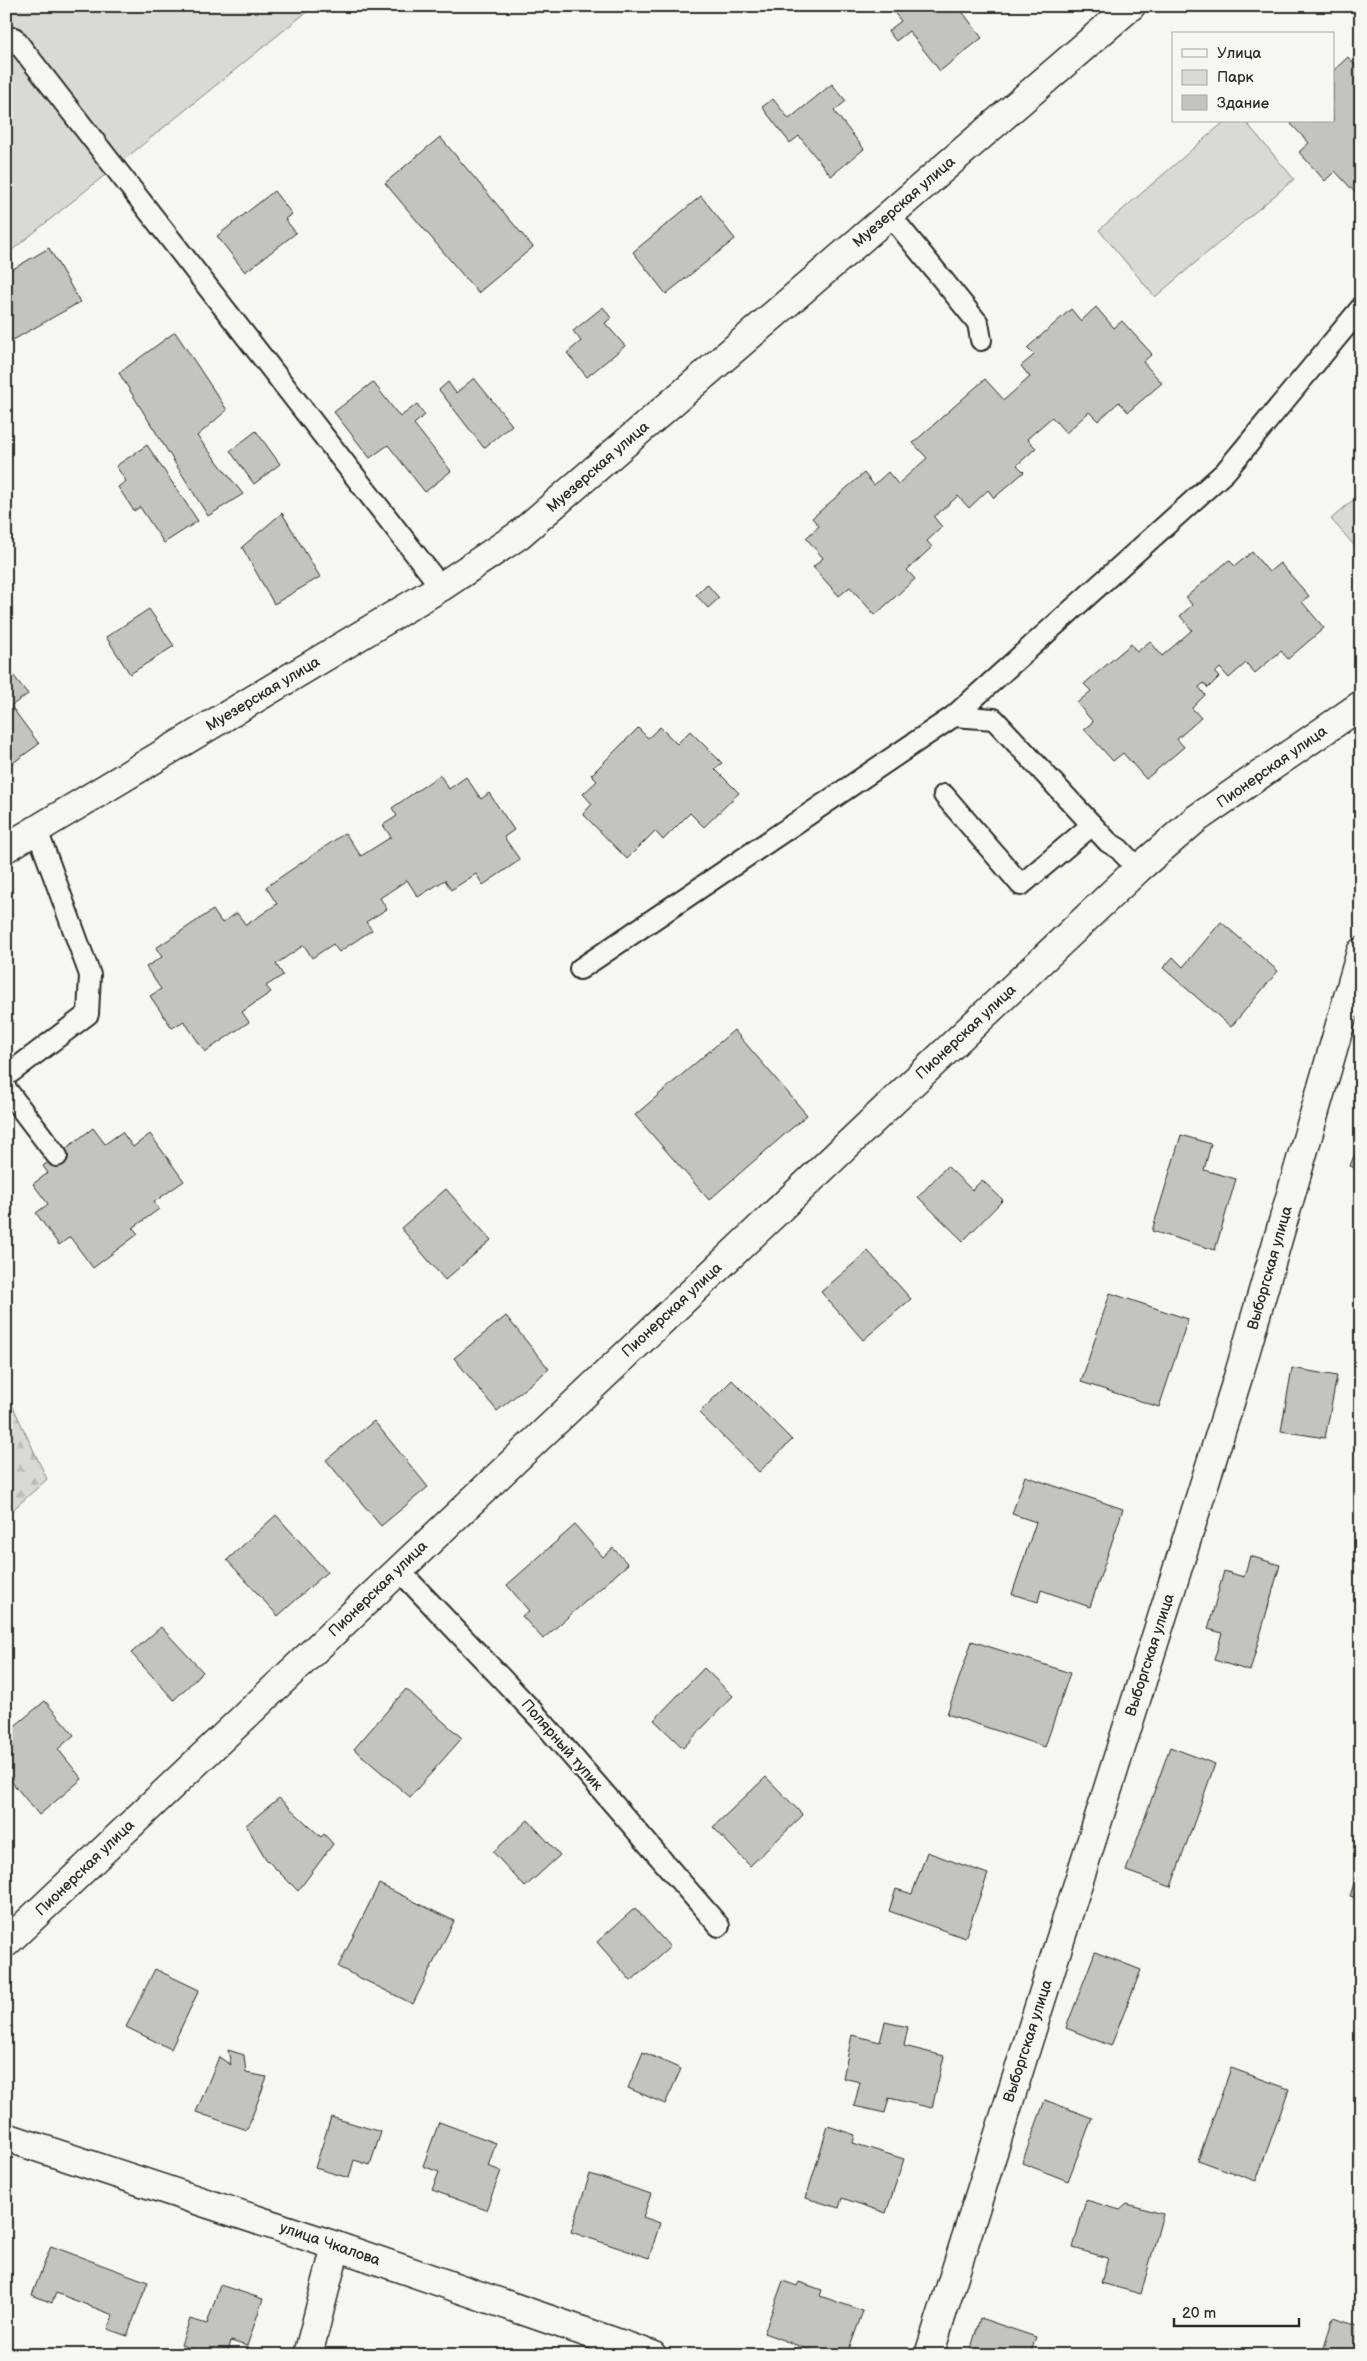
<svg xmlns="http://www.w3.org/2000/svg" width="1367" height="2361" font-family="'Balsamiq Sans',sans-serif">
<defs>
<pattern id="forest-firs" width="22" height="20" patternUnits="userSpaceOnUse" patternTransform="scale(1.25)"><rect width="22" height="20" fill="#d9d9d5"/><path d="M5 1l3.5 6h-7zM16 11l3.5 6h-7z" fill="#babab7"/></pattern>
</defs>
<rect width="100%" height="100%" fill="#f6f6f2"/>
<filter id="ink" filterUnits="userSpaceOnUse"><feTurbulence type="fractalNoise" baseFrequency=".02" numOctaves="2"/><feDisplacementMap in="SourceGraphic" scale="10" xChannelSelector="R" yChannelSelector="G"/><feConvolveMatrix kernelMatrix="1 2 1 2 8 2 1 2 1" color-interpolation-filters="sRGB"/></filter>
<g filter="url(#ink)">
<g fill="#d9d9d5" stroke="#828280">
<path d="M 6,6 L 314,6 L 6,255 Z"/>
<path d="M 1225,121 L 1245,121 L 1294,179 L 1155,297 L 1099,230 Z"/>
<path d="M 1361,493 L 1361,553 L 1331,519 Z"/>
</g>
<path fill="url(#forest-firs)" stroke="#828280" d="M 6,1392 L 47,1479 L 6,1516 Z"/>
<g fill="#c3c3c0" stroke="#2b2b2b">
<path d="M 889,6 L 958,6 L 982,38 L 940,71 L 909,31 L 896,41 L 888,31 L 901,21 Z"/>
<path d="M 1348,57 L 1359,69 L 1361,67 L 1361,199 L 1335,171 L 1325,181 L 1299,152 L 1309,143 L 1291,124 L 1294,121 L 1333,121 L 1333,71 Z"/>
<path d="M 832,84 L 846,101 L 834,111 L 864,149 L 831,176 L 799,136 L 790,143 L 762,107 L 773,99 L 789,119 Z"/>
<path d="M 440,137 L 533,247 L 478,293 L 385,183 Z"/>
<path d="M 274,191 L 292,214 L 285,219 L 296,233 L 245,272 L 217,236 Z"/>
<path d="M 701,196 L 735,239 L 666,294 L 633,252 Z"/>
<path d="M 49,248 L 80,302 L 6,344 L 6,273 Z"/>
<path d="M 603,307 L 611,318 L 605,323 L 625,346 L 587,377 L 567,353 L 581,341 L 573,331 Z"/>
<path d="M 1096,307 L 1114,328 L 1122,321 L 1152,354 L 1143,362 L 1162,383 L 1128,412 L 1119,402 L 1098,421 L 1089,412 L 1066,433 L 1052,417 L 1027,439 L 1036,448 L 1017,465 L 1024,472 L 994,498 L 988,490 L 969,508 L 958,496 L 934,517 L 942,527 L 927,541 L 932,547 L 907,570 L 915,579 L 875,615 L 850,587 L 839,596 L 813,567 L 823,558 L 806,538 L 819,526 L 812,518 L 864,473 L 874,485 L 888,472 L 898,484 L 927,458 L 913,443 L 985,379 L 1004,400 L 1030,377 L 1021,366 L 1034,355 L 1027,348 L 1071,309 L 1081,321 Z"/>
<path d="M 175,332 L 227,410 L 197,436 L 243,494 L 208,516 L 119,373 Z"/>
<path d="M 474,378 L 512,425 L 484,448 L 439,390 L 448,382 L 456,393 Z"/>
<path d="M 373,382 L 400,417 L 417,404 L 425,415 L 414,424 L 451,471 L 425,492 L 388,445 L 370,458 L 334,412 Z"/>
<path d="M 256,431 L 280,464 L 254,484 L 230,451 Z"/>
<path d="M 147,445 L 198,521 L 164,543 L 140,507 L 134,511 L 118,487 L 126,481 L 116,466 Z"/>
<path d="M 282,513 L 320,577 L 274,604 L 242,547 Z"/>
<path d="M 1252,552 L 1269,572 L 1280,563 L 1309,596 L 1302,602 L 1324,628 L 1288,659 L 1281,651 L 1255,673 L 1246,663 L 1229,678 L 1220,668 L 1215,673 L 1219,677 L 1208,688 L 1204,683 L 1199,687 L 1205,695 L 1192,708 L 1201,718 L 1177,739 L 1184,747 L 1146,779 L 1123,753 L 1113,761 L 1084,729 L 1093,722 L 1077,703 L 1091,691 L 1084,684 L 1131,644 L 1137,652 L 1150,641 L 1162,656 L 1192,630 L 1180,616 L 1192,605 L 1186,597 L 1229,560 L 1235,566 Z"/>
<path d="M 707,584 L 719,598 L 708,608 L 696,595 Z"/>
<path d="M 149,609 L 174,646 L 130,674 L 106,637 Z"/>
<path d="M 13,675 L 28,694 L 11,706 L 39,744 L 6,768 L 6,680 Z"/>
<path d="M 660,727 L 677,744 L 690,731 L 722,763 L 715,769 L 739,793 L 704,827 L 690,813 L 663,840 L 655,831 L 627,859 L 583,814 L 592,804 L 583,794 L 597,781 L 591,775 L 638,728 L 648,738 Z"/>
<path d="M 440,775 L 449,789 L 466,777 L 481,799 L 489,793 L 514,830 L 504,837 L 520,860 L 483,885 L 476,874 L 451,890 L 445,880 L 418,897 L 407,880 L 380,898 L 387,909 L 366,922 L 372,930 L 339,952 L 333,944 L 312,958 L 304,945 L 276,964 L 283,975 L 266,986 L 271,992 L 242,1012 L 249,1022 L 205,1052 L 184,1021 L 172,1028 L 150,996 L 161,989 L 146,967 L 162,957 L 156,948 L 213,910 L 222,923 L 237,913 L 246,925 L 277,904 L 266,887 L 345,833 L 361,856 L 391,837 L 383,825 L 397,816 L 392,808 Z"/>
<path d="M 1221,922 L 1278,971 L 1231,1027 L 1163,968 L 1173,957 L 1183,967 Z"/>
<path d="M 734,1030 L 807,1115 L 709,1200 L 635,1115 Z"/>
<path d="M 93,1128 L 105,1144 L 122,1132 L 133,1147 L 150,1134 L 184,1181 L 154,1202 L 159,1209 L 133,1228 L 138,1234 L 93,1268 L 70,1237 L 59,1245 L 36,1213 L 48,1204 L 33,1184 L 48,1173 L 43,1166 Z"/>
<path d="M 1181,1135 L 1211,1144 L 1204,1170 L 1236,1179 L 1215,1250 L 1152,1231 Z"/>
<path d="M 1361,1137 L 1361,1170 L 1350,1166 Z"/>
<path d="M 947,1166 L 972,1190 L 982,1180 L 1003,1200 L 963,1241 L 918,1197 Z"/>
<path d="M 446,1189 L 491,1240 L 445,1280 L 401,1228 Z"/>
<path d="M 868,1251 L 911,1299 L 863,1340 L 821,1292 Z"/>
<path d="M 1110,1293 L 1188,1319 L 1159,1407 L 1081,1382 Z"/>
<path d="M 506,1316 L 549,1369 L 497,1411 L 454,1358 Z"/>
<path d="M 1292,1368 L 1337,1376 L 1325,1438 L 1281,1431 Z"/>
<path d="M 732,1380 L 792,1440 L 759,1472 L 699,1413 Z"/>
<path d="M 374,1421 L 428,1487 L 381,1526 L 326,1460 Z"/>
<path d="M 1025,1476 L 1123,1509 L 1090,1607 L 1041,1590 L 1038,1602 L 1012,1594 L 1036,1522 L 1012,1514 Z"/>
<path d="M 276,1515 L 327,1572 L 278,1616 L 227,1560 Z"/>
<path d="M 575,1525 L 603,1557 L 613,1548 L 628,1564 L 543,1639 L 522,1616 L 529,1611 L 507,1585 Z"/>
<path d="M 1250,1556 L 1280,1565 L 1250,1671 L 1214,1660 L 1222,1633 L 1208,1629 L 1224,1571 L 1244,1577 Z"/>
<path d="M 161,1627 L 203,1672 L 174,1700 L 131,1653 Z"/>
<path d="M 972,1641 L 1070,1673 L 1045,1747 L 947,1714 Z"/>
<path d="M 704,1668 L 733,1696 L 683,1748 L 654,1720 Z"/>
<path d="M 406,1689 L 462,1738 L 410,1797 L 354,1749 Z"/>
<path d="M 45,1701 L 74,1735 L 58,1749 L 82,1779 L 39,1815 L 6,1775 L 6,1733 Z"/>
<path d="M 1170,1747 L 1215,1764 L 1171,1887 L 1126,1871 Z"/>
<path d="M 766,1777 L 803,1815 L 750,1866 L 713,1827 Z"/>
<path d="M 279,1798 L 321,1837 L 324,1834 L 333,1844 L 298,1891 L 266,1859 L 246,1825 Z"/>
<path d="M 528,1820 L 560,1855 L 525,1887 L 493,1852 Z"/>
<path d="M 927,1852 L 988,1874 L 965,1938 L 889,1911 L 896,1889 L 912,1894 Z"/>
<path d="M 1361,1862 L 1361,1900 L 1350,1896 Z"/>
<path d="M 379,1884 L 454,1921 L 413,2004 L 338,1967 Z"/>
<path d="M 635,1908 L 670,1947 L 631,1981 L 597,1942 Z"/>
<path d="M 1095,1952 L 1141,1970 L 1111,2046 L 1066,2028 Z"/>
<path d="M 155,1969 L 199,1990 L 171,2049 L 126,2027 Z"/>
<path d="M 885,2022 L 908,2027 L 904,2046 L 944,2056 L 932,2108 L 889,2098 L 885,2113 L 854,2106 L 860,2082 L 843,2078 L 852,2035 L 880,2042 Z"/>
<path d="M 228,2050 L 244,2055 L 246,2073 L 267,2077 L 247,2130 L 196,2112 L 219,2057 L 231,2065 Z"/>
<path d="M 643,2052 L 681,2069 L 665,2104 L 628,2088 Z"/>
<path d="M 1231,2068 L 1289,2089 L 1256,2181 L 1198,2160 Z"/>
<path d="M 1045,2100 L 1092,2118 L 1068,2181 L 1022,2163 Z"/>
<path d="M 331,2117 L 381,2132 L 370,2165 L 354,2160 L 349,2178 L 315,2168 Z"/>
<path d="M 439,2122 L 496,2143 L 488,2166 L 501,2171 L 486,2210 L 432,2190 L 439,2172 L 423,2166 Z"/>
<path d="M 828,2126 L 855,2135 L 853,2143 L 904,2159 L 886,2213 L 842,2198 L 839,2208 L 806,2198 Z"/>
<path d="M 590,2174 L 651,2194 L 643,2217 L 660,2223 L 649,2258 L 571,2232 Z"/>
<path d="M 1086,2200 L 1120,2210 L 1127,2204 L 1163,2214 L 1141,2294 L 1101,2283 L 1108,2258 L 1073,2248 Z"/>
<path d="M 51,2246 L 148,2282 L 127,2336 L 108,2329 L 113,2315 L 56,2293 L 52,2303 L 32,2295 Z"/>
<path d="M 783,2281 L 797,2286 L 799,2282 L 822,2290 L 820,2296 L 863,2311 L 847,2355 L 823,2355 L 764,2333 Z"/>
<path d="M 220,2285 L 263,2299 L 247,2346 L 231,2341 L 227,2355 L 211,2355 L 181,2345 L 190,2319 L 207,2324 Z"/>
<path d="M 1333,2317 L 1361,2326 L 1361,2355 L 1322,2355 Z"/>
<path d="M 980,2318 L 1036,2337 L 1030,2355 L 969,2355 Z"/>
</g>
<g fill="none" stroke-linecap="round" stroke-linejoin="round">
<defs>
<g id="lane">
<path d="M 14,38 L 441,587"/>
<path d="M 890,215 L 978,323 L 981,340"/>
<path d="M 954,716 L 994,719 L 1108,842 L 1119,849 L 1138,869"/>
<path d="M 944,795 L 1021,885 L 1092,825"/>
<path d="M 580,969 L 954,716 L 1225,472 L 1361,308"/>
<path d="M 6,1076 L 88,1014 L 90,975 L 37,830"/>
<path d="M 6,1089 L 57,1156"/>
<path d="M 398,1569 L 540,1719 L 719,1926"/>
</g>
<g id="street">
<path d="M 6,1943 L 1138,869 L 1196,819 L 1361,705"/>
<path d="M 6,2137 L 336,2246 L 652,2355"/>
<path d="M 308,2355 L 336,2246"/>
<path d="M 929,2355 L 1239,1374 L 1361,952"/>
</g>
<path id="secondary" d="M 6,848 L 441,587 L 519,535 L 1131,6"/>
</defs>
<use href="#lane" stroke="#2b2b2b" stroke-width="24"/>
<use href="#street" stroke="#2b2b2b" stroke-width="31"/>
<use href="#secondary" stroke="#2b2b2b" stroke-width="31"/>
<use href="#lane" stroke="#f6f6f2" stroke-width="20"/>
<use href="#street" stroke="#f6f6f2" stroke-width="28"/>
<use href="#secondary" stroke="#f6f6f2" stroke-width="28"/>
</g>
</g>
<g text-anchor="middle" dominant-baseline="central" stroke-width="4.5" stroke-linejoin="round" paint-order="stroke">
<g font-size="15" fill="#2b2b2b" stroke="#f6f6f2">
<text transform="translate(904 202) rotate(-41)">Муезерская улица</text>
<text transform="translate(598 467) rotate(-41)">Муезерская улица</text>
<text transform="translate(263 694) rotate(-31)">Муезерская улица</text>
<text transform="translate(1272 767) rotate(-35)">Пионерская улица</text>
<text transform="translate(966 1032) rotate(-43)">Пионерская улица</text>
<text transform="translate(1270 1268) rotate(-74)">Выборгская улица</text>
<text transform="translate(672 1310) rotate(-43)">Пионерская улица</text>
<text transform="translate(378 1589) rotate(-44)">Пионерская улица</text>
<text transform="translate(1150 1655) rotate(-72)">Выборгская улица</text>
<text transform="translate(562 1745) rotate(49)">Полярный тупик</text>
<text transform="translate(85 1868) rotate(-44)">Пионерская улица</text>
<text transform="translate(1028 2041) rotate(-72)">Выборгская улица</text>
<text transform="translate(330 2244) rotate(19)">улица Чкалова</text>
</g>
</g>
<rect width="1367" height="2361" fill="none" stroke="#f6f6f2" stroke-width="25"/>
<rect x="12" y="12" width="1342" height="2336" fill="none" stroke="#2b2b2b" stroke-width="2" filter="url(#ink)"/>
<rect x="1172" y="32" width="162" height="90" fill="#f6f6f2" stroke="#a5a5a2"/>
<rect x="1182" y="49" width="25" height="8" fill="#f6f6f2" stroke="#a5a5a2"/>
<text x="1217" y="58" font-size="15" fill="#2b2b2b">Улица</text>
<rect x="1182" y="70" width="25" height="15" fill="#d9d9d5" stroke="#a5a5a2"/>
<text x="1217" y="82" font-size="15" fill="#2b2b2b">Парк</text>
<rect x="1182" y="95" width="25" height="15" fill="#c3c3c0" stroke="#a5a5a2"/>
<text x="1217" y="108" font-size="15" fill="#2b2b2b">Здание</text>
<path d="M1174 2318v8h125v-8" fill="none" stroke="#2b2b2b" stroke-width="2.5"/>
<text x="1182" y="2318" font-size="15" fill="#2b2b2b" stroke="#f6f6f2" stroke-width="4" paint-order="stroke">20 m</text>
</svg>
